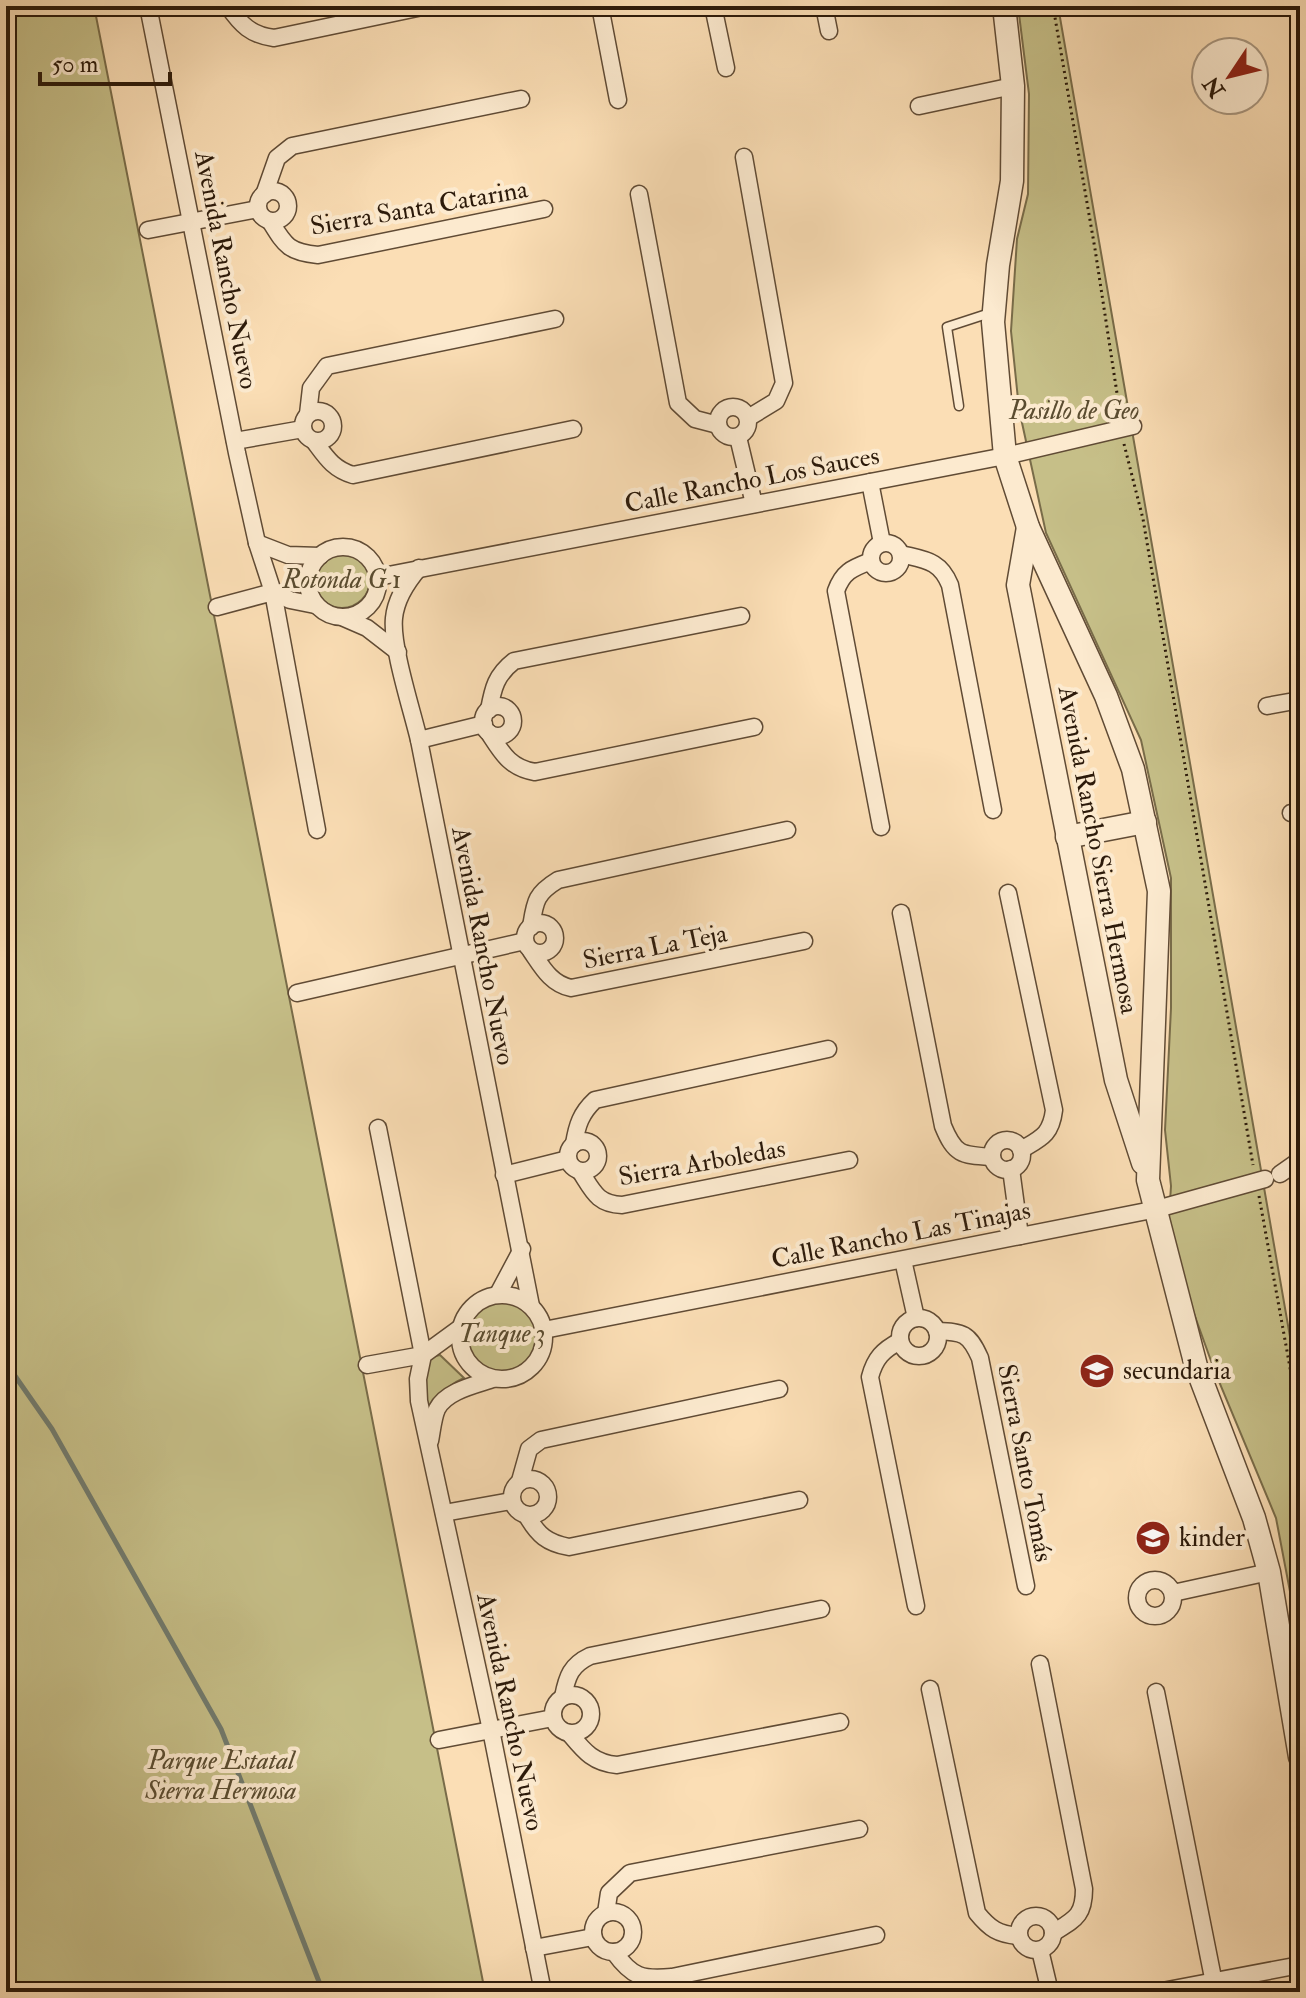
<svg xmlns="http://www.w3.org/2000/svg" width="1306" height="1998" font-family="'IM FELL Double Pica',serif">
<rect width="100%" height="100%" fill="#fbdeb5"/>
<filter id="stains"><feTurbulence type="fractalNoise" baseFrequency=".0025" numOctaves="4"/><feColorMatrix values="0 0 0 0 .2 0 0 0 0 .09 0 0 0 0 .02 0 0 0 .5 -.17"/></filter>
<radialGradient id="worn" r=".72"><stop offset=".6" stop-color="#630" stop-opacity="0"/><stop offset="1" stop-color="#630" stop-opacity=".3"/></radialGradient>
<g fill="#c6bf88" stroke="#796c49" stroke-width="2">
<path d="M 6,6 L 94,6 L 485,1992 L 6,1992 Z"/>
<path d="M 1018,6 L 1058,6 L 1300,1394 L 1300,1644 L 1276,1518 L 1215,1372 L 1192,1308 L 1169,1218 L 1171,1186 L 1165,1130 L 1171,1008 L 1171,878 L 1141,740 L 1046,533 L 1019,409 L 1011,331 L 1017,239 L 1028,194 L 1029,94 Z"/>
<circle cx="342" cy="580" r="28"/>
<circle cx="501" cy="1334" r="37"/>
<path d="M 440,1355 L 464,1378 C 442,1388 435,1400 429,1423 L 423,1379 L 431,1357 Z"/>
</g>
<g fill="none" stroke-linecap="round" stroke-linejoin="round">
<path stroke="#717b6e" stroke-width="5" d="M 6,1363 L 52,1429 L 221,1729 L 323,1992"/>
<defs>
<path id="service" d="M 959,406 L 947,327 L 993,312"/>
<g id="minor">
<path d="M 148,6 L 237,453 L 257,543 L 273,592 L 290,600 L 315,605"/>
<path d="M 228,6 C 241,25 251,35 274,38 L 427,6"/>
<path d="M 600,6 L 618,100"/>
<path d="M 713,6 L 726,68"/>
<path d="M 824,6 L 829,31"/>
<path d="M 919,106 L 1013,86"/>
<path d="M 744,157 L 784,383 L 776,401 L 748,418"/>
<circle cx="273" cy="206" r="15"/>
<path d="M 639,194 L 678,403 L 695,419 L 718,425"/>
<path d="M 264,195 L 277,158 L 292,146 L 521,99"/>
<path d="M 270,221 C 285,245 288,252 318,255 L 544,209"/>
<path d="M 148,230 L 258,209"/>
<circle cx="733" cy="422" r="15"/>
<circle cx="318" cy="426" r="15"/>
<path d="M 308,414 L 311,388 L 327,366 L 555,319"/>
<path d="M 738,437 L 754,504"/>
<path d="M 235,441 L 303,429"/>
<path d="M 314,441 C 326,457 333,469 353,475 L 573,429"/>
<path d="M 870,482 L 882,543"/>
<path d="M 257,543 L 288,555 L 320,556"/>
<circle cx="886" cy="558" r="15"/>
<circle cx="343" cy="582" r="35"/>
<path d="M 901,554 C 925,560 940,560 950,585 L 993,810"/>
<path d="M 871,561 C 853,568 843,571 836,591 L 881,827"/>
<path d="M 419,568 C 407,582 396,598 394,618 C 391,646 412,710 419,740 L 531,1306"/>
<path d="M 378,577 L 1005,456 L 1133,426"/>
<path d="M 217,607 L 273,592 L 317,830"/>
<path d="M 344,618 L 367,628 L 398,652"/>
<path d="M 1267,706 L 1300,700"/>
<circle cx="498" cy="721" r="15"/>
<path d="M 489,710 C 493,688 496,675 514,661 L 741,616"/>
<path d="M 489,733 C 502,753 510,768 535,772 L 754,727"/>
<path d="M 419,740 L 484,724"/>
<path d="M 1291,813 L 1300,812"/>
<path d="M 1008,893 L 1054,1110 C 1051,1135 1041,1138 1021,1150"/>
<path d="M 901,913 L 943,1126 C 955,1155 961,1155 992,1157"/>
<circle cx="540" cy="938" r="15"/>
<path d="M 531,927 C 535,902 535,894 558,880 L 787,830"/>
<path d="M 531,951 C 542,967 551,984 571,988 L 804,941"/>
<path d="M 297,993 L 525,941"/>
<circle cx="1007" cy="1155" r="15"/>
<circle cx="583" cy="1156" r="15"/>
<path d="M 574,1144 C 577,1125 581,1113 595,1100 L 828,1049"/>
<path d="M 1011,1169 L 1020,1236"/>
<path d="M 580,1171 C 593,1191 597,1204 622,1205 L 849,1160"/>
<path d="M 1280,1174 L 1300,1160"/>
<path d="M 504,1175 L 568,1159"/>
<path d="M 903,1260 L 916,1318"/>
<path d="M 498,1294 L 522,1249"/>
<circle cx="502" cy="1337" r="42"/>
<circle cx="919" cy="1337" r="19"/>
<path d="M 460,1328 L 423,1355 L 418,1379 L 419,1401 L 491,1730 L 543,1992"/>
<path d="M 544,1330 L 1157,1209 L 1265,1179"/>
<path d="M 937,1331 C 963,1332 969,1333 980,1358 L 1026,1586"/>
<path d="M 900,1341 C 883,1350 875,1358 870,1377 L 916,1606"/>
<path d="M 367,1365 L 423,1355 L 378,1128"/>
<path d="M 430,1441 C 432,1431 433,1418 437,1409 C 446,1391 475,1385 493,1379"/>
<circle cx="530" cy="1497" r="18"/>
<path d="M 520,1481 L 529,1449 L 541,1440 L 779,1389"/>
<path d="M 444,1513 L 511,1501"/>
<path d="M 527,1516 C 538,1535 547,1543 569,1547 L 799,1500"/>
<circle cx="1155" cy="1598" r="18"/>
<path d="M 1173,1593 L 1269,1572"/>
<path d="M 1040,1664 L 1084,1889 C 1084,1916 1075,1919 1053,1933"/>
<path d="M 930,1689 L 977,1913 C 990,1929 998,1934 1018,1936"/>
<path d="M 1156,1692 L 1214,1983"/>
<circle cx="572" cy="1714" r="19"/>
<path d="M 563,1697 C 567,1676 571,1665 590,1656 L 821,1609"/>
<path d="M 569,1733 C 584,1751 593,1763 617,1765 L 840,1722"/>
<path d="M 439,1740 L 553,1718"/>
<circle cx="613" cy="1932" r="20"/>
<path d="M 606,1913 L 609,1893 L 630,1873 L 859,1829"/>
<circle cx="1036" cy="1933" r="17"/>
<path d="M 534,1948 L 593,1937"/>
<path d="M 1040,1950 L 1050,1992"/>
<path d="M 614,1952 C 632,1977 642,1980 672,1977 L 876,1935"/>
<path d="M 1157,1992 L 1300,1965"/>
</g>
<g id="tertiary">
<path d="M 1004,6 L 1013,86 L 1012,181 L 998,265 L 993,322 L 1005,456 L 1028,527 L 1106,696 L 1133,769 L 1159,891 L 1148,1180 L 1196,1366 L 1254,1518 L 1269,1572 L 1300,1757"/>
<path d="M 1028,527 L 1018,585 L 1116,1080 L 1143,1163"/>
<path d="M 1067,837 L 1145,822"/>
</g>
</defs>
<use href="#service" stroke="#604b35" stroke-width="11"/>
<use href="#minor" stroke="#604b35" stroke-width="19"/>
<use href="#tertiary" stroke="#604b35" stroke-width="25"/>
<g stroke="#2c1a0a" stroke-width="3" stroke-dasharray="2 4" stroke-linecap="butt">
<path d="M 1053,6 L 1095,249 L 1120,413"/>
<path d="M 1124,444 L 1143,519 L 1253,1165"/>
<path d="M 1259,1196 L 1300,1423"/>
</g>
<use href="#service" stroke="#fceacf" stroke-width="8"/>
<use href="#minor" stroke="#fceacf" stroke-width="16"/>
<use href="#tertiary" stroke="#fceacf" stroke-width="22"/>
</g>
<defs>
<symbol id="school-disc" viewBox="-11 -11 22 22"><circle r="9.5" fill="#8f2418" stroke="#fceacf"/><path d="M0-5L7-2L0 1L-7-2ZM-4 1L0 2.5L4 1V4Q0 6-4 4Z" fill="#fff"/></symbol>
</defs>
<g fill-rule="evenodd">
<use href="#school-disc" x="1077" y="1351" width="40" height="40"/>
<use href="#school-disc" x="1133" y="1518" width="40" height="40"/>
</g>
<g text-anchor="middle" dominant-baseline="central" stroke-width="8" stroke-linejoin="round" paint-order="stroke">
<g font-size="26" fill="#2c1a0a" stroke="#fceacf">
<text transform="translate(419 208) rotate(-10)">Sierra Santa Catarina</text>
<text transform="translate(226 270) rotate(79)">Avenida Rancho Nuevo</text>
<text transform="translate(752 480) rotate(-11)">Calle Rancho Los Sauces</text>
<text transform="translate(1098 850) rotate(79)">Avenida Rancho Sierra Hermosa</text>
<text transform="translate(483 946) rotate(79)">Avenida Rancho Nuevo</text>
<text transform="translate(655 947) rotate(-11)">Sierra La Teja</text>
<text transform="translate(702 1163) rotate(-10)">Sierra Arboledas</text>
<text transform="translate(901 1235) rotate(-11)">Calle Rancho Las Tinajas</text>
<text transform="translate(1025 1463) rotate(79)">Sierra Santo Tomás</text>
<text transform="translate(510 1712) rotate(78)">Avenida Rancho Nuevo</text>
</g>
<g font-size="26" font-style="italic" fill="#5a4c30" stroke="#fceacf">
<text x="1074" y="411">Pasillo de Geo</text>
<text x="342" y="580">Rotonda G 1</text>
<text x="502" y="1334">Tanque 3</text>
<text x="221" y="1761">Parque Estatal<tspan x="221" dy="30">Sierra Hermosa</tspan></text>
</g>
<g font-size="26" fill="#2c1a0a" stroke="#fceacf" text-anchor="start">
<text x="1123" y="1371">secundaria</text>
<text x="1179" y="1538">kinder</text>
</g>
</g>
<rect width="1306" height="1998" fill="none" stroke="#fbdeb5" stroke-width="32"/>
<rect x="8" y="8" width="1290" height="1982" fill="none" stroke="#2c1a0a" stroke-width="4"/>
<rect x="16" y="16" width="1274" height="1966" fill="none" stroke="#2c1a0a" stroke-width="2"/>
<g transform="translate(1230 76) rotate(235)"><circle r="38" fill="#fceacf" stroke="#a99780" stroke-width="2"/>
<path d="M0-6L14 30L0 20L-14 30Z" fill="#8f2418"/>
<text y="-12" font-size="22" font-weight="bold" text-anchor="middle" fill="#2c1a0a">N</text>
</g>
<path d="M40 72v12h130v-12" fill="none" stroke="#2c1a0a" stroke-width="4"/>
<text x="52" y="72" font-size="24" fill="#2c1a0a" stroke="#fceacf" stroke-width="6" paint-order="stroke">50 m</text>
<rect width="100%" height="100%" filter="url(#stains)"/>
<rect width="100%" height="100%" fill="url(#worn)"/>
</svg>
